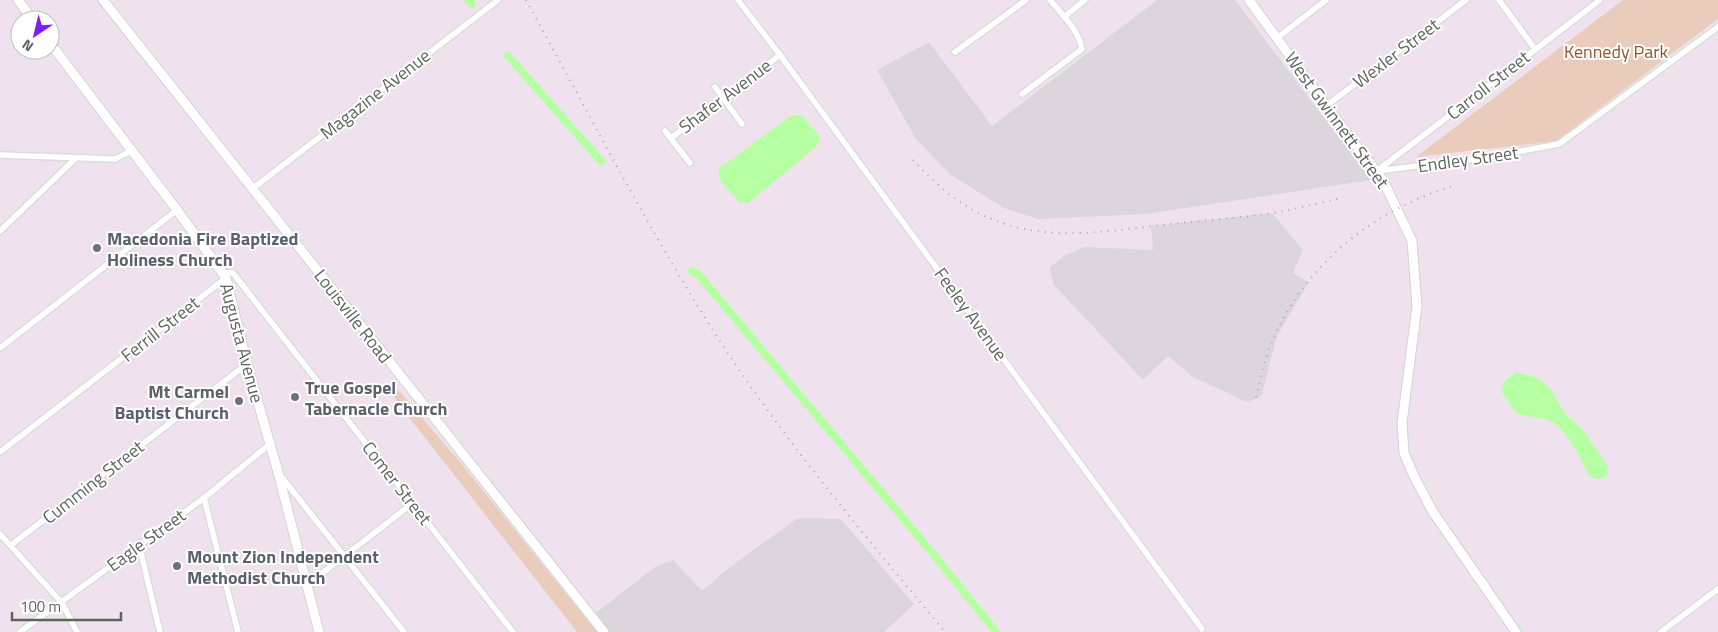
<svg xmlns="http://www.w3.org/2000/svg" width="1718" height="632" font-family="'Titillium Web',sans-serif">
<rect width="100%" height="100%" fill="#efe2ee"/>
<g fill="#ddd5dd">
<path d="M 1157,0 L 1235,0 L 1371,180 L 1146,214 L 1038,219 L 1004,208 L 951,175 L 916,139 L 877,70 L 929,42 L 992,126 Z"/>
<path d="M 1272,213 L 1303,250 L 1293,273 L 1309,282 L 1277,336 L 1261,397 L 1247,402 L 1193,377 L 1168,356 L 1143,380 L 1054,285 L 1049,268 L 1064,256 L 1084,247 L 1153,250 L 1151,226 Z"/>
<path d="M 798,518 L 841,519 L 914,604 L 884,632 L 604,632 L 592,616 L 655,567 L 673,560 L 702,591 L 726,570 Z"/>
</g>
<g fill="#e9ccbc">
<path d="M 1623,0 L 1718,0 L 1718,19 L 1556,141 L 1416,157 Z"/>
<path d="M 393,384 L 460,462 L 597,632 L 577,632 L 397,402 L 387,386 Z"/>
</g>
<g fill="#b7ffa3">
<path d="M 792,115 L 802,115 L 820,137 L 818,144 L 803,158 L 747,204 L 743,202 L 741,204 L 721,182 L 718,169 Z"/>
<path d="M 1515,373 C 1548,375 1551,390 1566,415 C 1569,418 1572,419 1575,422 C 1588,434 1597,452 1608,467 L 1608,475 C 1600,480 1598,480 1589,476 C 1583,462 1565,429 1552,422 C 1542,417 1528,417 1517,414 L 1501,391 C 1503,381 1507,378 1515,373 Z"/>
</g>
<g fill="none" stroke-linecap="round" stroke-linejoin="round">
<g stroke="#b7ffa3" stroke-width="8">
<path d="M 468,0 L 472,4"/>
<path d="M 508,56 L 601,161"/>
<path d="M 692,271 L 697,273 L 934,555 L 996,632"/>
</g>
<defs>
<g id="street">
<path d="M 738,0 L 780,55 L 1202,629"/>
<path d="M 1499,0 L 1535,49"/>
<path d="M 1064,17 L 1085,0"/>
<path d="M 1277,38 L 1326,0"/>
<path d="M 955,52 L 1026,0"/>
<path d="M 715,87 L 742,124"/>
<path d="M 1022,94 L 1082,49 C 1079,31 1062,14 1050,0"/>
<path d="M 1326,106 L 1466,0"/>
<path d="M 665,131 L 690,163"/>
<path d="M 671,138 L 780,55"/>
<path d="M 0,155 L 115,159 L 131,151"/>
<path d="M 1378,170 L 1600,0"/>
<path d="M 1376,171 L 1483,158 L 1559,144 L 1718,27"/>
<path d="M 252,189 L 498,0"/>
<path d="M 0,231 L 75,159"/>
<path d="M 221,272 L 233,273 L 513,632"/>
<path d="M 0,348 L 177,210"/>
<path d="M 0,452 L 226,278"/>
<path d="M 281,476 L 404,632"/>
<path d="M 204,498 L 238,632"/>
<path d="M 0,534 L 62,603 L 77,632"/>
<path d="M 11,545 L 247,364"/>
<path d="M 139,545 L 160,632"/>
<path d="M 307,585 L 413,503"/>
<path d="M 20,632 L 204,498 L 270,444"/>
<path d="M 1661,632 L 1718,589"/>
</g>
<g id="secondary">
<path d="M 18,0 L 33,20"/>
<path d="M 103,0 L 604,632"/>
<path d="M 1249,0 L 1326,106 L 1383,180 L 1412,241 L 1417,306 L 1402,423 L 1404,453 L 1414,476 L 1433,512 L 1516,632"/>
<path d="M 50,43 L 177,210 L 226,278 L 247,364 L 278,472 L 319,632"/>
</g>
</defs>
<use href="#street" stroke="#d5ddd5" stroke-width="8"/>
<use href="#secondary" stroke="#cdd7cd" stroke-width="11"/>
<use href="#street" stroke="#fff" stroke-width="5.5"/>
<use href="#secondary" stroke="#fff" stroke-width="9"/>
<g stroke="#a8aaa7" stroke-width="2" stroke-dasharray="1 6" stroke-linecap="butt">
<path d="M 526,0 C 592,119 654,241 729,355 C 794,452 870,542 945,632"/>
<path d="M 913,160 C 939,188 967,212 1005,224 C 1058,241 1116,230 1170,224 C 1206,220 1243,218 1279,212 C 1300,208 1321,202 1342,198"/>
<path d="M 1256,397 C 1261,378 1265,357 1273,339 C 1307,262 1377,208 1456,185"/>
</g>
</g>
<g fill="#6b7280" stroke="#fff" stroke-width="2">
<circle cx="97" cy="248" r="5"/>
<circle cx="295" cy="397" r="5"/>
<circle cx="239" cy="401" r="5"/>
<circle cx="177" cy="566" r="5"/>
</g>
<g text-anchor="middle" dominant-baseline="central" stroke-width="4" stroke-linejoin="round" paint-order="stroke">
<g font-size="18" fill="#90552e" stroke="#fff">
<text x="1616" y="51">Kennedy Park</text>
</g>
<g font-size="18" fill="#5c655b" stroke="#fff">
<text transform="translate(1396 53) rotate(-37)">Wexler Street</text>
<text transform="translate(1488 85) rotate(-38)">Carroll Street</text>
<text transform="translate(375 94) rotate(-38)">Magazine Avenue</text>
<text transform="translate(725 96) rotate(-37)">Shafer Avenue</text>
<text transform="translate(1337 120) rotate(54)">West Gwinnett Street</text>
<text transform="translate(1468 159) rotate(-8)">Endley Street</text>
<text transform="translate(971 314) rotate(54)">Feeley Avenue</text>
<text transform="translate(353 316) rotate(52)">Louisville Road</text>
<text transform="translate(160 329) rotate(-38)">Ferrill Street</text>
<text transform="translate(242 343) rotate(75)">Augusta Avenue</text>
<text transform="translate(93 482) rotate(-38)">Cumming Street</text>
<text transform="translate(397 483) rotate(52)">Comer Street</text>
<text transform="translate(146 540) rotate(-36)">Eagle Street</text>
</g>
<g font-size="18" font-weight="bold" fill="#5b616d" stroke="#fff" text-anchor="start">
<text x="107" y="238">Macedonia Fire Baptized<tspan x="107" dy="21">Holiness Church</tspan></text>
<text x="305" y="387">True Gospel<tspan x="305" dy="21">Tabernacle Church</tspan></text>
<text x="229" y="391" text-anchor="end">Mt Carmel<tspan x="229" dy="21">Baptist Church</tspan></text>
<text x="187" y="556">Mount Zion Independent<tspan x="187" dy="21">Methodist Church</tspan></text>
</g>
</g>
<g transform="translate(35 35) rotate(215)"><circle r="24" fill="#ffffff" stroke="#bec1bd"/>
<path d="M0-4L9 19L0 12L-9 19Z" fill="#7b1dfa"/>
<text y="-8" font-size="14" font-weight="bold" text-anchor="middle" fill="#5c655b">N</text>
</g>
<path d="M12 612v8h109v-8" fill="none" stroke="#5c655b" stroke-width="2.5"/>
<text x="20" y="612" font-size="15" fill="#5c655b" stroke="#ffffff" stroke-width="4" paint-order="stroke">100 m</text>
</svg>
